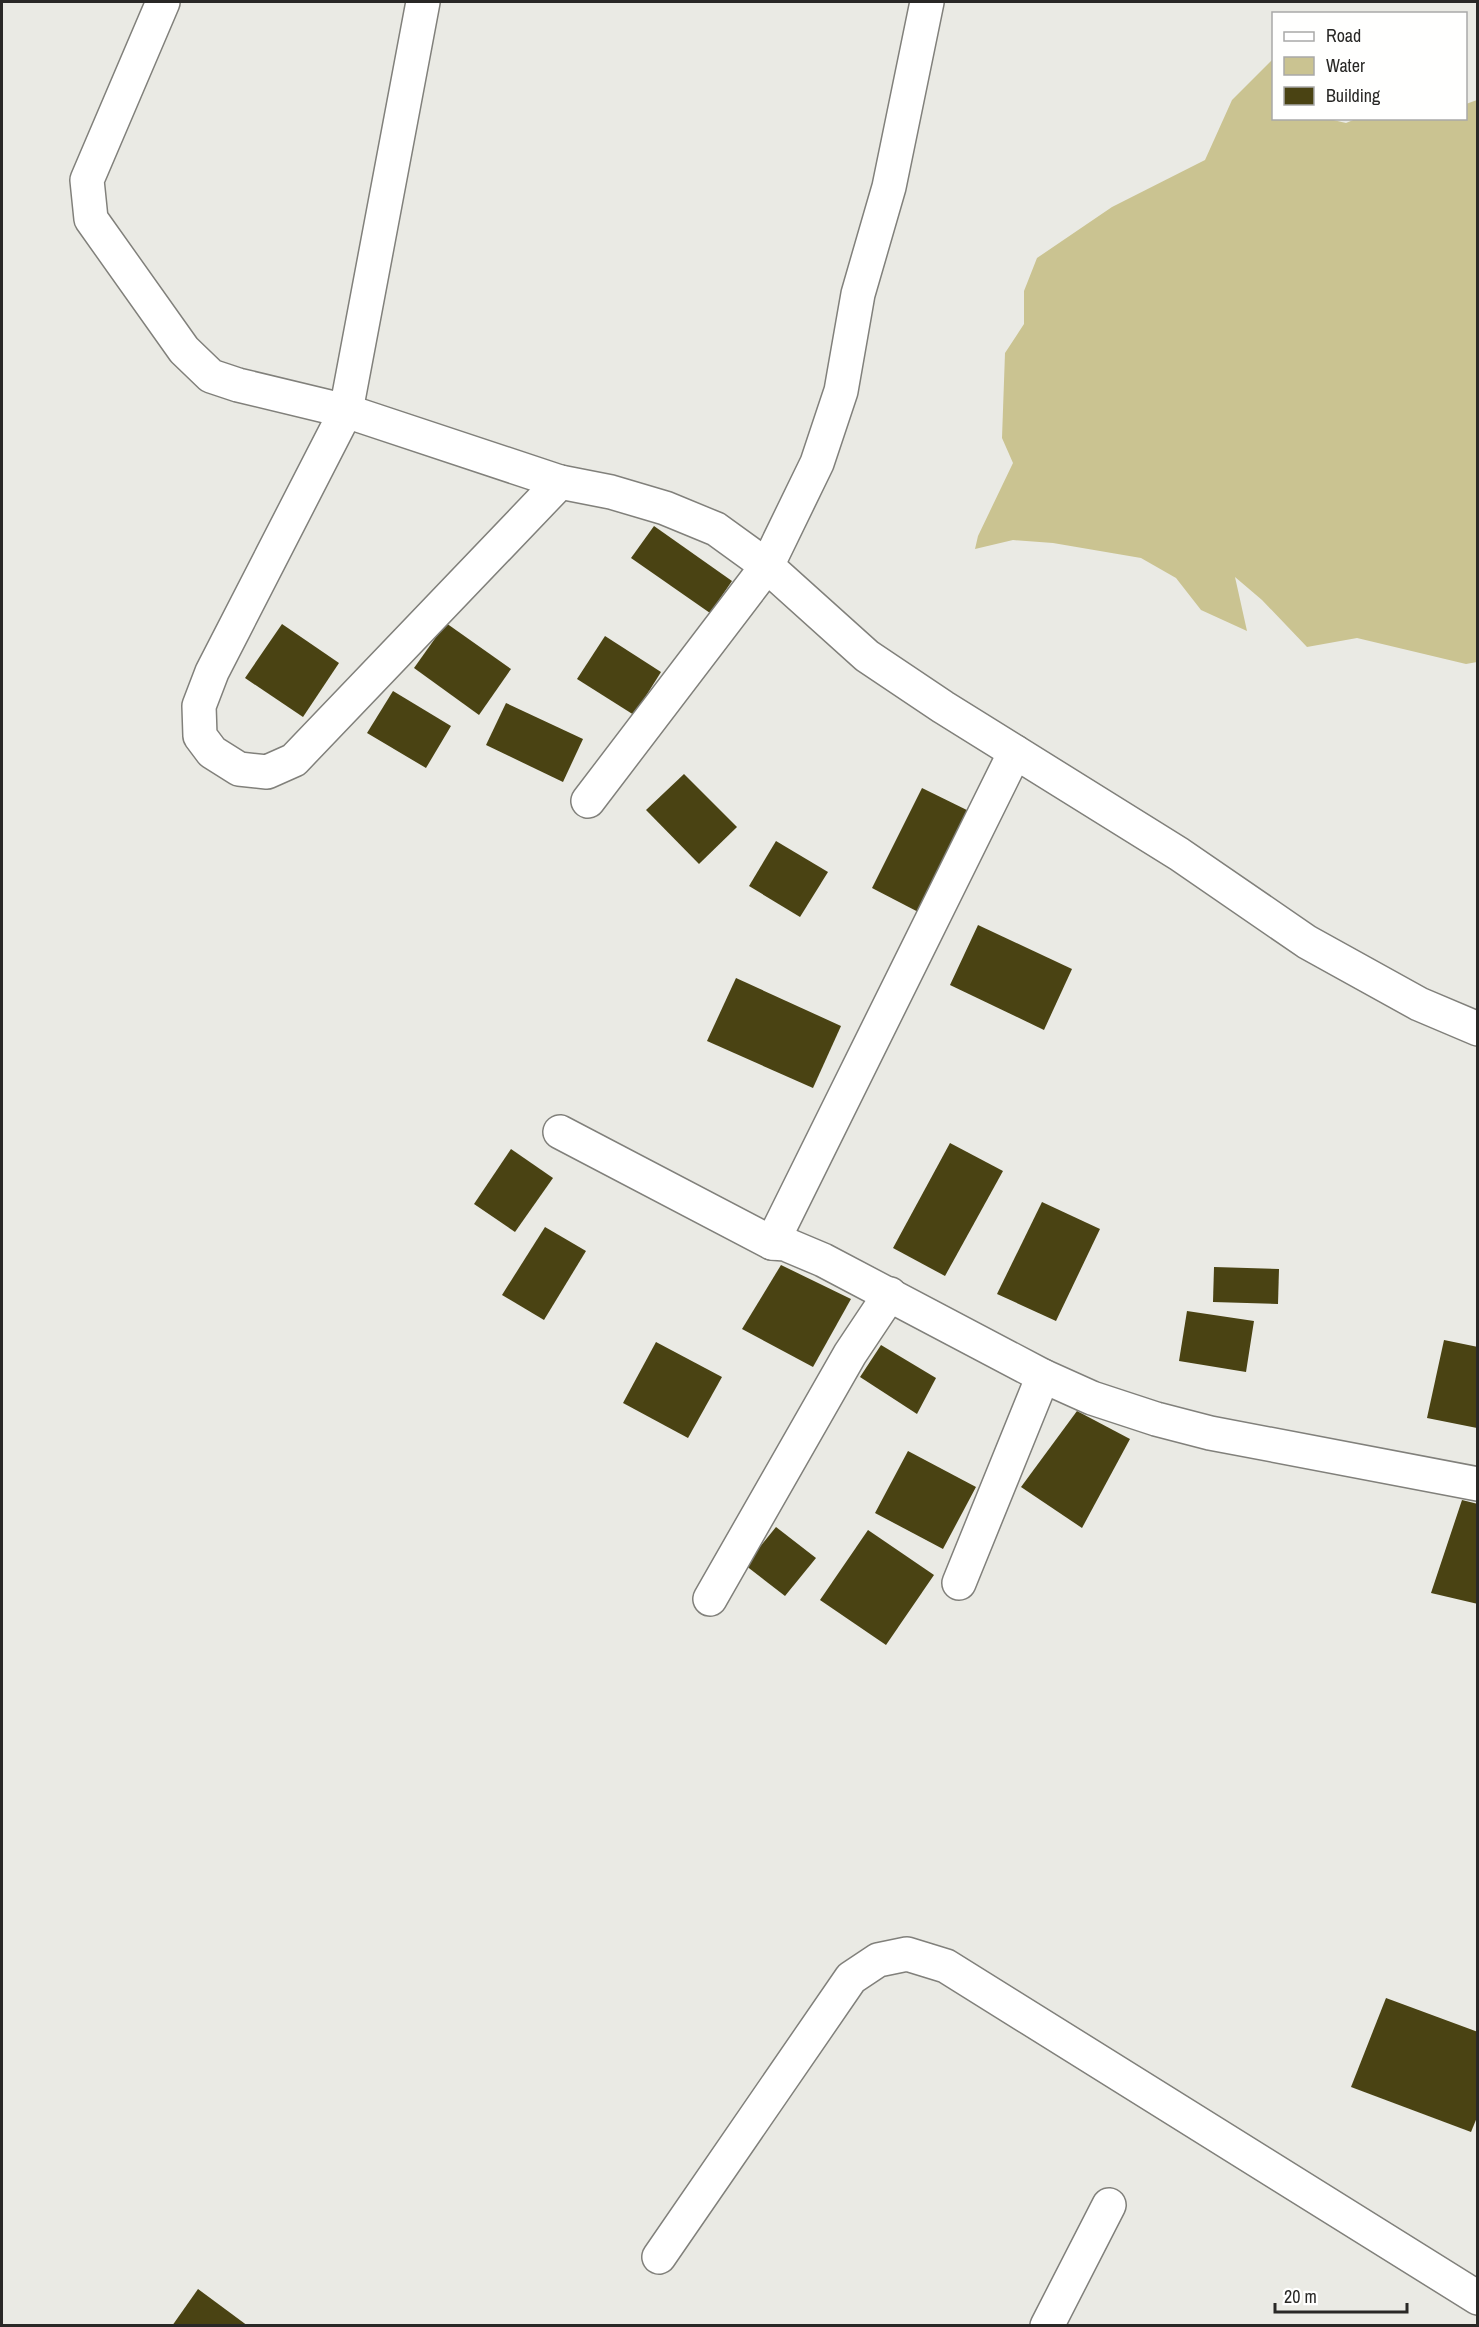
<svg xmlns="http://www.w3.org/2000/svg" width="1479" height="2327" font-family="'Archivo Narrow',sans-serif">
<rect width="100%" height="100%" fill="#eaeae4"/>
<path fill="#cac391" d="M 1273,59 L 1274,118 L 1329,119 L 1346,123 L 1358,118 L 1466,118 L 1466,104 L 1477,100 L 1477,662 L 1466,664 L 1357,638 L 1307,647 L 1262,600 L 1235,577 L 1247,631 L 1201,610 L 1176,578 L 1141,558 L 1053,543 L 1013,540 L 975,549 L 978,536 L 1013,463 L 1002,438 L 1005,353 L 1024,324 L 1024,291 L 1037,258 L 1112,207 L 1205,160 L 1232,100 Z"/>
<g fill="#4a4313">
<path d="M 654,526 L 732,581 L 710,613 L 631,558 Z"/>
<path d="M 446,623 L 511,669 L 479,715 L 414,668 Z"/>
<path d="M 282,624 L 339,663 L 303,717 L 245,678 Z"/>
<path d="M 605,636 L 661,672 L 634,715 L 577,679 Z"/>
<path d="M 393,691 L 451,726 L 426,768 L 367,733 Z"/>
<path d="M 506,703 L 583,739 L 563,782 L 486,745 Z"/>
<path d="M 684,774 L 737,827 L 699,864 L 646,810 Z"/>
<path d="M 922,788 L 977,815 L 926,916 L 872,888 Z"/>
<path d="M 776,841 L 828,872 L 800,917 L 749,886 Z"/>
<path d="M 978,925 L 1072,969 L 1044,1030 L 950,985 Z"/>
<path d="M 736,978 L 841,1026 L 813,1088 L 707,1041 Z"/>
<path d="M 950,1143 L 1003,1171 L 945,1276 L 893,1248 Z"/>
<path d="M 511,1149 L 553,1178 L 515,1232 L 474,1204 Z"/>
<path d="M 1042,1202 L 1100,1229 L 1056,1321 L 997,1294 Z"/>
<path d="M 545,1227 L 586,1251 L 544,1320 L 502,1295 Z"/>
<path d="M 781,1265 L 851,1299 L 813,1367 L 742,1329 Z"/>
<path d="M 1214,1267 L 1279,1269 L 1278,1304 L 1213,1302 Z"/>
<path d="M 1187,1311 L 1254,1321 L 1246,1372 L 1179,1361 Z"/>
<path d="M 1444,1340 L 1478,1347 L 1477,1428 L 1427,1418 Z"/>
<path d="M 656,1342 L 722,1377 L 688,1438 L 623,1403 Z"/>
<path d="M 881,1345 L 936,1378 L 917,1414 L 860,1377 Z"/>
<path d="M 1077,1411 L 1130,1439 L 1082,1528 L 1021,1487 Z"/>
<path d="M 908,1451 L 976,1487 L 943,1549 L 875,1513 Z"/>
<path d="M 1462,1500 L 1478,1504 L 1478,1604 L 1431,1593 Z"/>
<path d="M 776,1527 L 816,1558 L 785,1596 L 745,1565 Z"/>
<path d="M 868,1530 L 934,1575 L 886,1645 L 820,1600 Z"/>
<path d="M 1386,1998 L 1478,2032 L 1478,2115 L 1471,2132 L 1351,2087 Z"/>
<path d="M 198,2289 L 248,2326 L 172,2326 Z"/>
</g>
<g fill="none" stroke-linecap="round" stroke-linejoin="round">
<defs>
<g id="minor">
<path d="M 163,2 L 87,180 L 91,219 L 184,350 L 211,376 L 238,385 L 346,411 L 560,482"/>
<path d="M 423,2 L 346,411 L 212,672 L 199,706 L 200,736 L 212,752 L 239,769 L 267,772 L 294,760 L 560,482 L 611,492 L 665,508 L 716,529 L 767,566 L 867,656 L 943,707 L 1179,854 L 1307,942 L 1419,1004 L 1478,1029"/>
<path d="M 588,801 L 767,566 L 817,463 L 841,391 L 858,294 L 889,187 L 927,2"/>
<path d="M 560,1132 L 772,1243 L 785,1244 L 823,1260 L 1043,1376 L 1092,1398 L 1156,1419 L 1210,1433 L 1478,1484"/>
<path d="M 772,1243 L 1015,752"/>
<path d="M 959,1583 L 1043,1376"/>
<path d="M 710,1599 L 850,1354 L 890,1294"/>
<path d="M 659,2257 L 851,1978 L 878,1960 L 907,1954 L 946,1966 L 1478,2298"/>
<path d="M 1047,2326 L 1109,2205"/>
</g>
</defs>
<use href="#minor" stroke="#81807b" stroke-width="36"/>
<use href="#minor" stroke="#fff" stroke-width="33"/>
</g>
<rect width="1479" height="2327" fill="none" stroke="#292826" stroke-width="6"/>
<rect x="1272" y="12" width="195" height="108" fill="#fffffe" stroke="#a9a9a8" stroke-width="1.5"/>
<rect x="1284" y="32" width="30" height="9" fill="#ffffff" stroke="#a9a9a8" stroke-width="1.5"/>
<text x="1326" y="42" font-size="18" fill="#292826">Road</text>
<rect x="1284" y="57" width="30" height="18" fill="#cac391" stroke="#a9a9a8" stroke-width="1.5"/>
<text x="1326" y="72" font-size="18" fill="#292826">Water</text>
<rect x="1284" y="87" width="30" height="18" fill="#4a4313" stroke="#a9a9a8" stroke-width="1.5"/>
<text x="1326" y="102" font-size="18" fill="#292826">Building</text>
<path d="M1275 2303v9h132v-9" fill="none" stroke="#292826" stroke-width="3"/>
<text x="1284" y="2303" font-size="18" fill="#292826" stroke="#fffffe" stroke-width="4.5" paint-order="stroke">20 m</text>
</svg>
